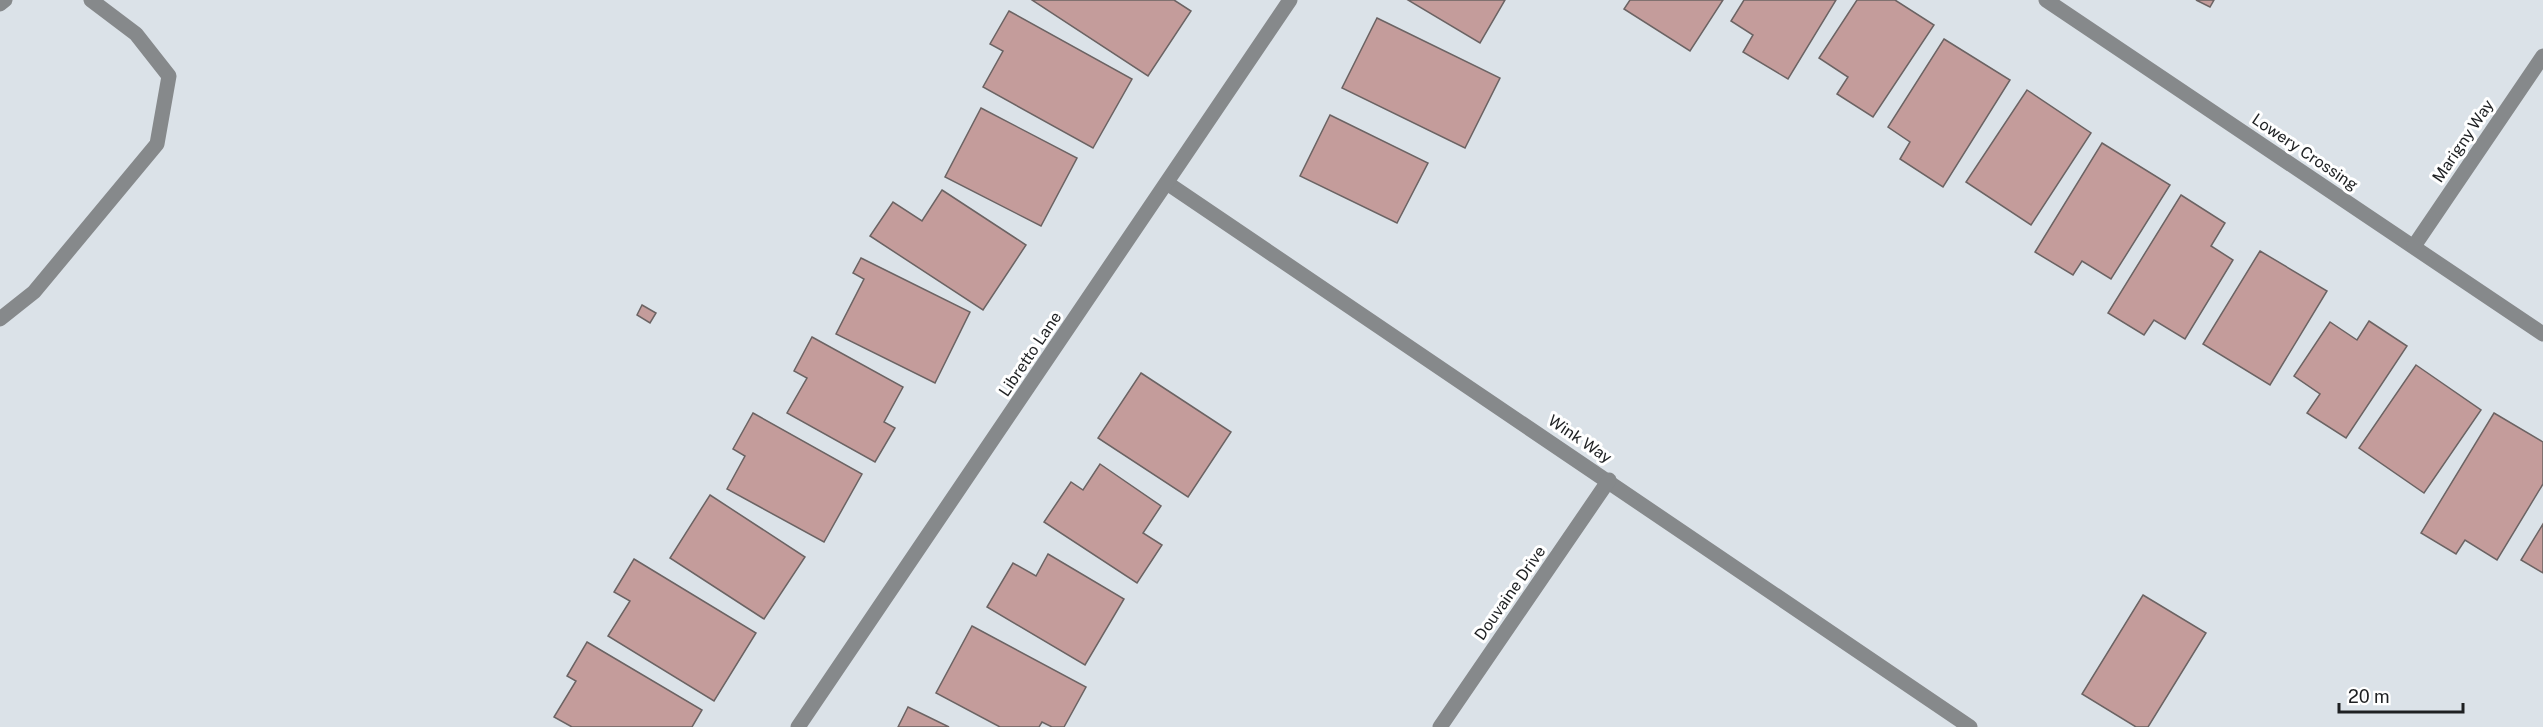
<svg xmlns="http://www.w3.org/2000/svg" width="2543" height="727" font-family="'Public Sans',sans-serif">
<rect width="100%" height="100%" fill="#dbe2e8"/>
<g fill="#c49c9b" stroke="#6b6363" stroke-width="1.5">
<path d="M 1032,0 L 1174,0 L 1191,11 L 1148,76 Z"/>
<path d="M 1408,0 L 1505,0 L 1480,43 Z"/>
<path d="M 1630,0 L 1723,0 L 1690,51 L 1624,9 Z"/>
<path d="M 1744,0 L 1836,0 L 1788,79 L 1743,52 L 1753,35 L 1731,21 Z"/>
<path d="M 1857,0 L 1895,0 L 1934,25 L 1873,117 L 1837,94 L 1848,77 L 1819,58 Z"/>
<path d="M 2196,0 L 2214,0 L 2210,7 Z"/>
<path d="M 1009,11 L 1132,79 L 1093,148 L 983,87 L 1003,51 L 990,44 Z"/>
<path d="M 1377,18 L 1500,78 L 1465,148 L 1342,88 Z"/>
<path d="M 1944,39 L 2010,80 L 1943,187 L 1900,159 L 1910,142 L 1888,127 Z"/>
<path d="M 2027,90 L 2091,133 L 2031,225 L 1966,182 Z"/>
<path d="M 981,108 L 1077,158 L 1041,226 L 945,177 Z"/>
<path d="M 1330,115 L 1428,163 L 1397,223 L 1300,176 Z"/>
<path d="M 2102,143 L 2170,185 L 2111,279 L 2082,261 L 2073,275 L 2035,252 Z"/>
<path d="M 942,190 L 1026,245 L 983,310 L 870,236 L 893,202 L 922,221 Z"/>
<path d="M 2181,195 L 2225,223 L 2211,246 L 2233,260 L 2185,339 L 2154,320 L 2144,335 L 2108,313 Z"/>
<path d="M 2260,251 L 2327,291 L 2270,385 L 2203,344 Z"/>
<path d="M 861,258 L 970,312 L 935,383 L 836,334 L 864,279 L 853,273 Z"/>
<path d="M 642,305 L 656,313 L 650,323 L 637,315 Z"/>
<path d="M 2369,321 L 2407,346 L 2346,438 L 2307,413 L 2320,394 L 2294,376 L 2330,322 L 2357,340 Z"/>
<path d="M 812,337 L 903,387 L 884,422 L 895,428 L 875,462 L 787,413 L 807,378 L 794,371 Z"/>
<path d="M 2416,365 L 2481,410 L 2424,493 L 2359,448 Z"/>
<path d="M 1141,373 L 1231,432 L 1188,497 L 1098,438 Z"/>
<path d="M 753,413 L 862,474 L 824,542 L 727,489 L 745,456 L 733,449 Z"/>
<path d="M 2494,413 L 2543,442 L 2543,484 L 2497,560 L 2465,540 L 2456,554 L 2421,533 Z"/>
<path d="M 1100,464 L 1161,506 L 1143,533 L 1162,545 L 1137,583 L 1044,522 L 1071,482 L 1083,490 Z"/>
<path d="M 710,495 L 805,557 L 764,619 L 670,558 Z"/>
<path d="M 2543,524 L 2543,573 L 2521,560 Z"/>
<path d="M 1048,554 L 1124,599 L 1085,665 L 987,607 L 1013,563 L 1036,576 Z"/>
<path d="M 634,559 L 756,633 L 714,701 L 608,636 L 630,601 L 614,592 Z"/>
<path d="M 2143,595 L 2206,633 L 2148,727 L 2136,727 L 2082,694 Z"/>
<path d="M 972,626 L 1086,687 L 1064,727 L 1052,727 L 1042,722 L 1039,727 L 1000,727 L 936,693 Z"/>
<path d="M 587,642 L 702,710 L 692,727 L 572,727 L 554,717 L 576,681 L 567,676 Z"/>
<path d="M 908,707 L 949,727 L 898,727 Z"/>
</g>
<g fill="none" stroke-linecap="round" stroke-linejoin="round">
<g stroke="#86898b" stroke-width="15">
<path d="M 0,4 L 5,0"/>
<path d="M 0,319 L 34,292 L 157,144 L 169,76 L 136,34 L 91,0"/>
</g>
<g stroke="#86898b" stroke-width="15">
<path d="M 2046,0 L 2543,334"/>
<path d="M 1167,183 L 1970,727"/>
<path d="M 2414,246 L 2543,56"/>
<path d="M 798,727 L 1290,0"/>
<path d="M 1440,727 L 1609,480"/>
</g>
</g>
<g text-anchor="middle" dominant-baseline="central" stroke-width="6" stroke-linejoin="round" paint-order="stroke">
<g font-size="16" fill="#1e2022" stroke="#fff">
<text transform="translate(2463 141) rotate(-56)">Marigny Way</text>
<text transform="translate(2305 152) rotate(34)">Lowery Crossing</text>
<text transform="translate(1030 354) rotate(-56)">Libretto Lane</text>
<text transform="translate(1580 439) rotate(34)">Wink Way</text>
<text transform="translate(1510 593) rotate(-55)">Douvaine Drive</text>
</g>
</g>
<path d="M2339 703v9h124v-9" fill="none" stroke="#1e2022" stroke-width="3"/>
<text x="2348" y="703" font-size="18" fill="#1e2022" stroke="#ffffff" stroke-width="4.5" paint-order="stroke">20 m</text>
</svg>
